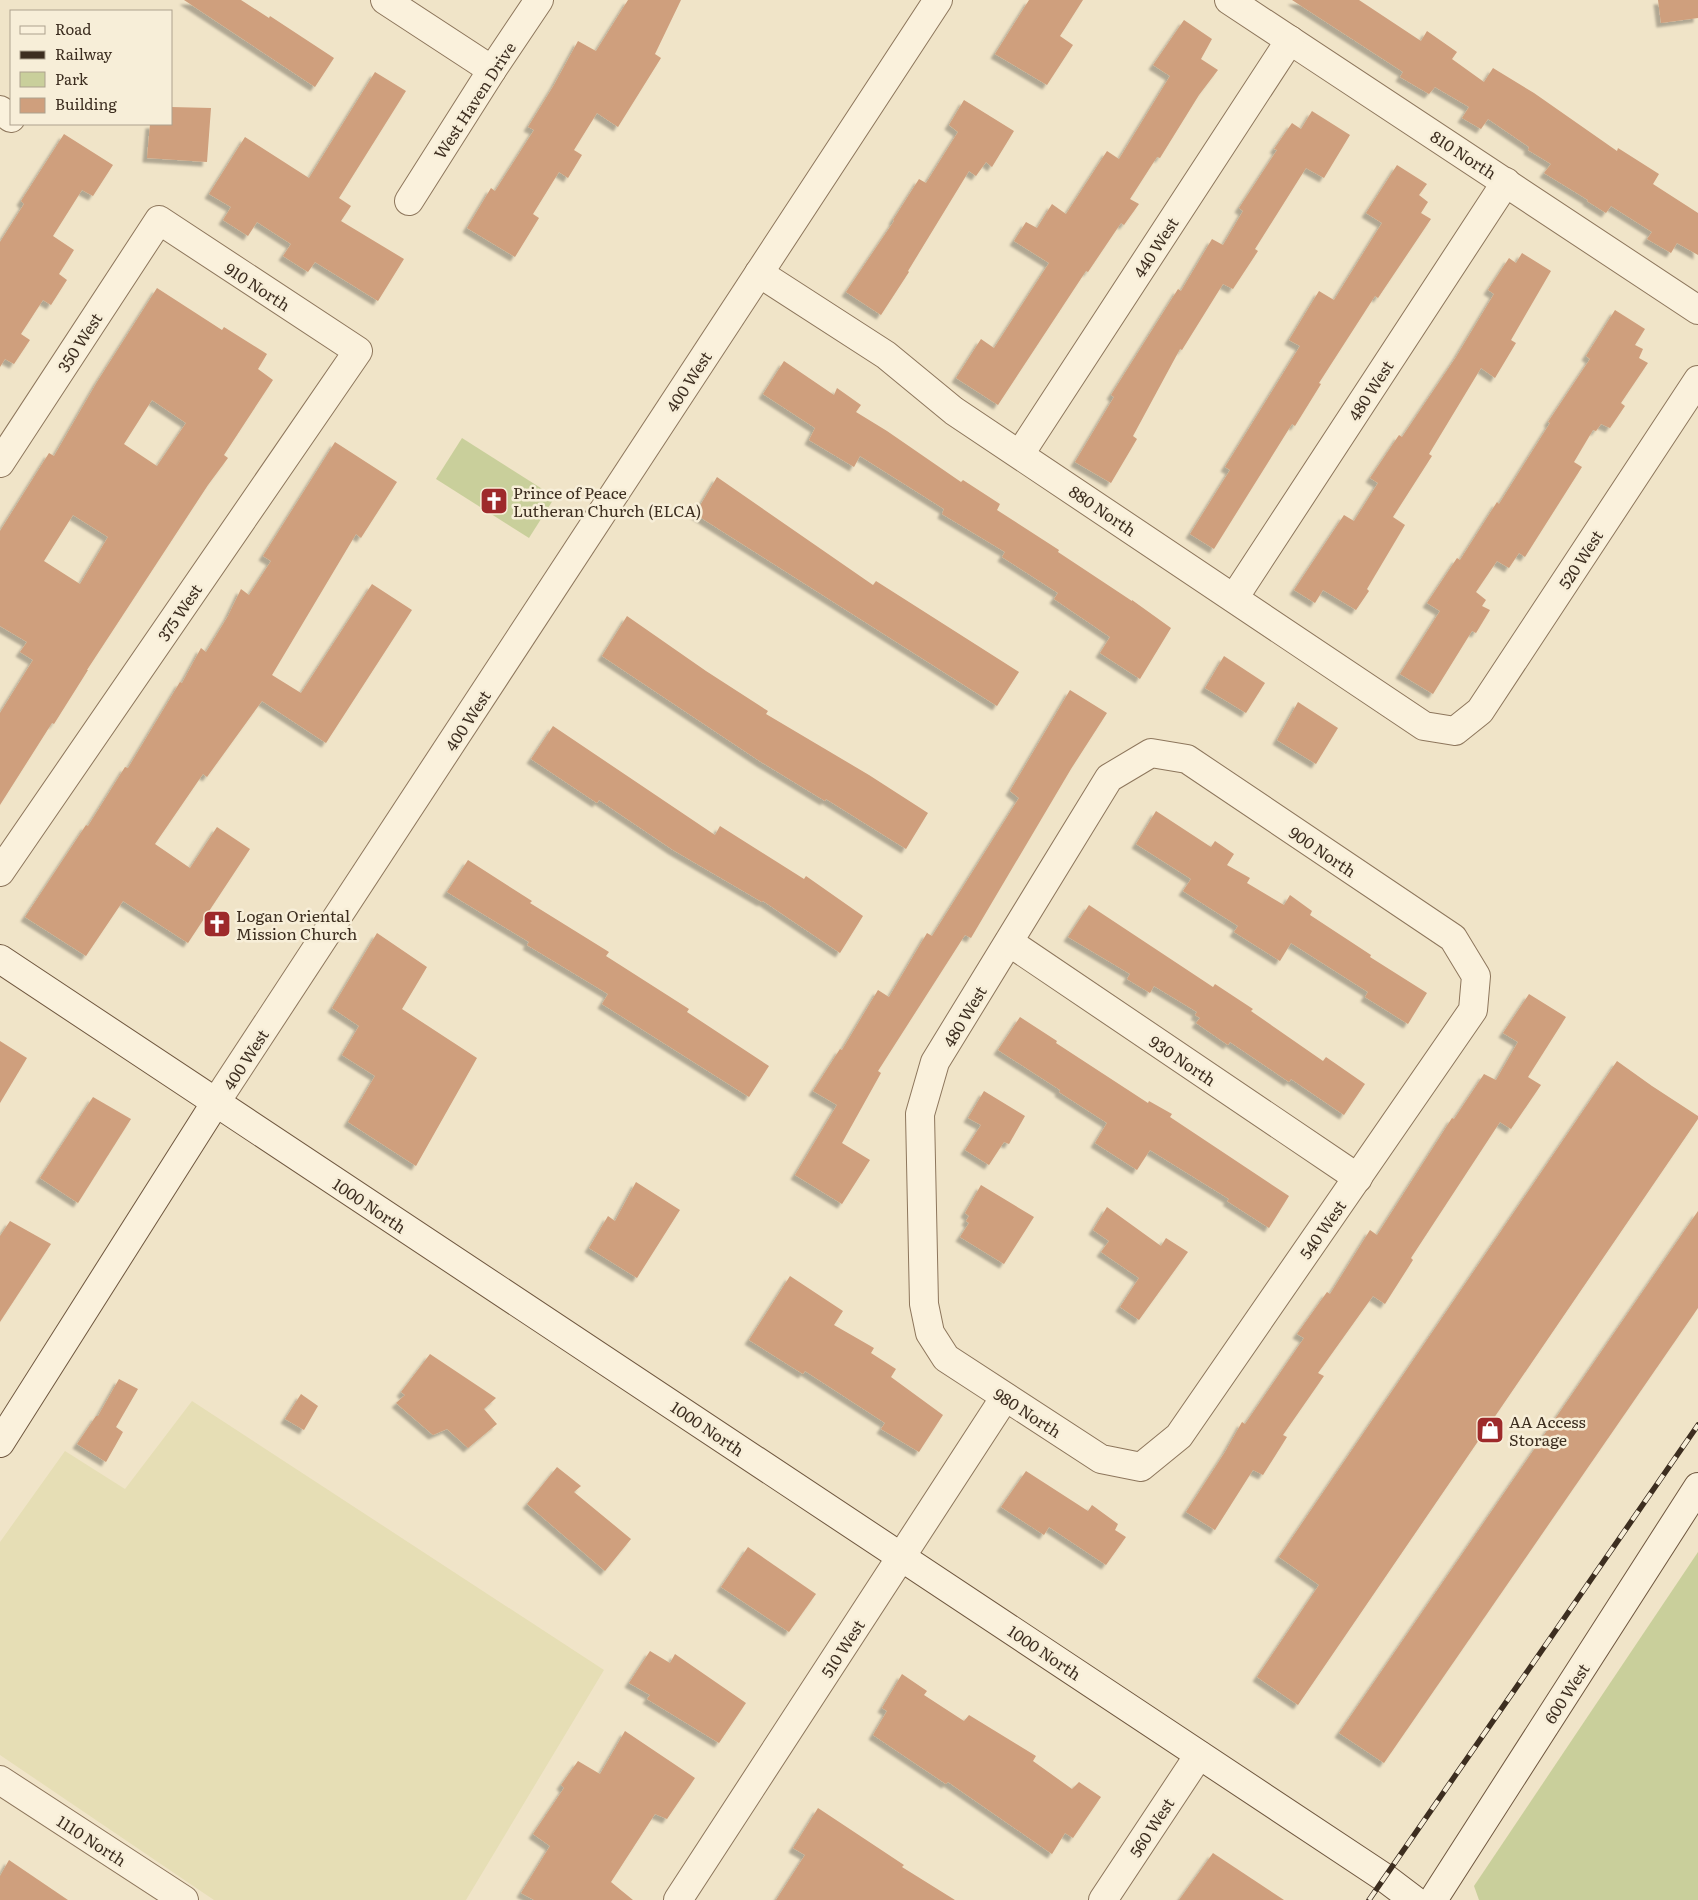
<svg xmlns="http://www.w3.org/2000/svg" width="1698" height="1900" font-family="Literata,serif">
<defs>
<filter id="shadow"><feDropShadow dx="-4.5" dy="4.5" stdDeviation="1" flood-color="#0004"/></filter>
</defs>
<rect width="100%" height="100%" fill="#f0e4c8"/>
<path fill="#e6deb5" d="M 192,1401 L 604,1670 L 466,1900 L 214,1900 L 0,1755 L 0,1542 L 65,1451 L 125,1489 Z"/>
<g fill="#c9cf9b">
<path d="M 462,438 L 555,497 L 529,538 L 436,479 Z"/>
<path d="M 1698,1552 L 1698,1900 L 1479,1900 L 1474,1886 Z"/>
</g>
<g fill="#cf9f7d" fill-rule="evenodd" filter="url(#shadow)">
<path d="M 184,0 L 241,0 L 269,18 L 270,16 L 334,58 L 315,87 Z"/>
<path d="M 628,0 L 681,0 L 655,54 L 661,58 L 618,127 L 597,113 L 574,150 L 582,155 L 568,178 L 559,172 L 533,214 L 539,218 L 515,257 L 467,228 L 491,188 L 495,191 L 534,130 L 528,127 L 554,85 L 578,41 L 596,51 Z"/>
<path d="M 1029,0 L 1083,0 L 1060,36 L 1073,45 L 1047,85 L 995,54 Z"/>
<path d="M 1292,0 L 1359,0 L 1421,41 L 1427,31 L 1457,52 L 1452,59 L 1484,82 L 1493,68 L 1534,93 L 1617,151 L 1618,148 L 1659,174 L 1653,184 L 1698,213 L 1698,255 L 1677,243 L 1671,253 L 1647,239 L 1652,232 L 1611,206 L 1606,213 L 1587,201 L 1588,200 L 1544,173 L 1551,164 L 1528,150 L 1529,147 L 1488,119 L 1481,129 L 1462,118 L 1469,107 L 1435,87 L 1429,94 L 1400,77 L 1403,72 Z"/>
<path d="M 1658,0 L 1698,0 L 1698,18 L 1661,23 Z"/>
<path d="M 1184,20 L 1212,39 L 1201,59 L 1218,70 L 1199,95 L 1160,158 L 1157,157 L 1130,199 L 1139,204 L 1124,225 L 1121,223 L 1088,272 L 1086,271 L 998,405 L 956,378 L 981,339 L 994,348 L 1049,263 L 1014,241 L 1026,222 L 1037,228 L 1052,204 L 1066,214 L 1107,151 L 1119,159 L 1170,76 L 1153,65 Z"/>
<path d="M 375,72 L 406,91 L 339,198 L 351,206 L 341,221 L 404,259 L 378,301 L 315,262 L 308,272 L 283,256 L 291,244 L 257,222 L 248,236 L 223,220 L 231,207 L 209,194 L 245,137 L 309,178 Z"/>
<path d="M 964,100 L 1014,131 L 992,167 L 986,162 L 976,176 L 969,171 L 908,271 L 909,272 L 881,315 L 846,292 L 894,221 L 893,220 L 919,179 L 926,183 L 958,132 L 949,125 Z"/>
<path d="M 171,107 L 211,108 L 207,162 L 147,158 L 150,124 L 171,124 Z"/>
<path d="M 1312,111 L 1350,135 L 1324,178 L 1306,168 L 1255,249 L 1258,251 L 1233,289 L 1223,284 L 1182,350 L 1180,349 L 1133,436 L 1137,439 L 1111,483 L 1075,462 L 1114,397 L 1111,395 L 1178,289 L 1181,291 L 1212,239 L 1223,245 L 1243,211 L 1239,208 L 1277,150 L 1274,149 L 1292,123 L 1301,129 Z"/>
<path d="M 64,134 L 113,165 L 93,196 L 82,190 L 53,236 L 74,250 L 59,274 L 67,280 L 51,305 L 43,300 L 21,334 L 30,340 L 14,364 L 5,359 L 0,367 L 0,242 L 24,204 L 21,201 Z"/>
<path d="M 1397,165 L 1427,184 L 1419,195 L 1428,202 L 1421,213 L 1431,219 L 1378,298 L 1375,296 L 1319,383 L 1321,384 L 1295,426 L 1292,424 L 1214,549 L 1190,534 L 1230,470 L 1225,467 L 1300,346 L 1289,340 L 1319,291 L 1334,300 L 1382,223 L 1366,213 Z"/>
<path d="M 1522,253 L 1551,271 L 1511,340 L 1516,343 L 1495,378 L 1481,368 L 1429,454 L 1432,456 L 1393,517 L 1405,525 L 1367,589 L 1369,591 L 1356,610 L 1323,590 L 1315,603 L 1294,590 L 1344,515 L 1354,521 L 1378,483 L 1370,478 L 1399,435 L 1402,437 L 1456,357 L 1494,294 L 1488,290 L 1509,258 L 1516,263 Z"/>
<path d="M 157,288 L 222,330 L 224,327 L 267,354 L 258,369 L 273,380 L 224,455 L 228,458 L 208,485 L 87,670 L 88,670 L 54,724 L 52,723 L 0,805 L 0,713 L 33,660 L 20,652 L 27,642 L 0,626 L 0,531 L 49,453 L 54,456 L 97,382 ZM 152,400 L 186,423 L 157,466 L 124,444 ZM 73,515 L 108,537 L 80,584 L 44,561 Z"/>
<path d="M 1615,310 L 1645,329 L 1635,345 L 1643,349 L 1639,358 L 1648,363 L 1621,403 L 1625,406 L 1610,428 L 1601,424 L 1596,431 L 1593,430 L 1574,462 L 1582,467 L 1525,557 L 1519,553 L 1509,568 L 1497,561 L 1476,592 L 1486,600 L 1482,606 L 1490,610 L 1476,633 L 1472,631 L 1433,694 L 1400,674 L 1440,611 L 1427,603 L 1457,558 L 1460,560 L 1497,502 L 1499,504 L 1550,423 L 1548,422 L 1590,359 L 1586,356 Z"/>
<path d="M 784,361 L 834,395 L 837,388 L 861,405 L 856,412 L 887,431 L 961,482 L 963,480 L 1000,504 L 997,510 L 1059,550 L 1058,552 L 1132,601 L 1132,600 L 1171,628 L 1140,679 L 1100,653 L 1110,637 L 1054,599 L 1058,593 L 1002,557 L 1005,552 L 942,514 L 944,509 L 860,456 L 854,467 L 809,440 L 815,428 L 763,394 Z"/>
<path d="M 335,442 L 397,482 L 361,538 L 356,534 L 272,675 L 301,693 L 372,584 L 412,610 L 326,743 L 262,701 L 207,777 L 203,774 L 155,844 L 190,868 L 217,827 L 250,849 L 188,943 L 123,901 L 86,956 L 25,917 L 86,825 L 88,826 L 125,767 L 128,768 L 180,682 L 182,683 L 201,648 L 206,652 L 228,616 L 241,589 L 249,595 L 271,561 L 263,556 Z"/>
<path d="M 717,477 L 873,585 L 876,581 L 1019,672 L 997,706 L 695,514 Z"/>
<path d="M 627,616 L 706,671 L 768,711 L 766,714 L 869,775 L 928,813 L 906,849 L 826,799 L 825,801 L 761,762 L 602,656 Z"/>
<path d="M 1224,656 L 1265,683 L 1246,713 L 1205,688 Z"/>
<path d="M 1070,690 L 1107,713 L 1071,769 L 971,938 L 965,935 L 878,1071 L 881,1073 L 842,1143 L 870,1160 L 842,1204 L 795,1175 L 837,1105 L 813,1091 L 840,1049 L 842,1050 L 878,990 L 889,997 L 927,933 L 932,936 L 1019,798 L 1010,791 Z"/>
<path d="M 1298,702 L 1338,728 L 1316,764 L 1277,740 Z"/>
<path d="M 553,726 L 715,835 L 720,826 L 804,879 L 806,876 L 863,916 L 840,953 L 763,901 L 762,902 L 673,850 L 599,800 L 597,803 L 531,759 Z"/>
<path d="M 1156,811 L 1211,847 L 1215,841 L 1234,854 L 1227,865 L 1250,878 L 1247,883 L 1284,905 L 1290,895 L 1312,911 L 1310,915 L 1371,955 L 1370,957 L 1427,993 L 1408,1024 L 1365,997 L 1368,992 L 1291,943 L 1280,961 L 1234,932 L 1238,926 L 1183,891 L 1191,879 L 1136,844 Z"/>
<path d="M 468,860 L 532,901 L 530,903 L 609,952 L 606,956 L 689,1009 L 687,1012 L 769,1066 L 749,1097 L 602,1004 L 608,994 L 527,945 L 529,942 L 447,892 Z"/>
<path d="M 1089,905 L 1213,987 L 1215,984 L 1253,1009 L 1251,1011 L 1323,1061 L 1326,1057 L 1365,1084 L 1344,1115 L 1291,1079 L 1289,1082 L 1230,1042 L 1228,1045 L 1196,1023 L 1200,1018 L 1195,1015 L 1197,1012 L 1154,986 L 1150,993 L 1127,979 L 1130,974 L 1068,937 Z"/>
<path d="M 377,933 L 427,967 L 402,1009 L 477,1058 L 416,1166 L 348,1122 L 375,1076 L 342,1055 L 359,1026 L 332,1008 Z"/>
<path d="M 1529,994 L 1566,1017 L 1528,1077 L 1541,1085 L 1511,1129 L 1500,1122 L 1411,1258 L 1413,1260 L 1385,1304 L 1373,1296 L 1318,1373 L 1324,1376 L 1283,1435 L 1287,1437 L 1263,1475 L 1253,1470 L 1215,1530 L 1186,1512 L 1225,1452 L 1242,1422 L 1245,1424 L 1304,1338 L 1297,1334 L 1327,1292 L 1330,1294 L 1370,1230 L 1377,1235 L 1452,1118 L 1454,1119 L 1484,1074 L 1496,1080 L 1518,1042 L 1503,1033 Z"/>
<path d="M 1020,1017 L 1057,1041 L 1056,1043 L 1148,1103 L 1149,1101 L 1172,1114 L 1170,1117 L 1289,1196 L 1269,1228 L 1227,1201 L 1229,1199 L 1150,1150 L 1137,1170 L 1095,1143 L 1107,1123 L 1059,1092 L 1060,1090 L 998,1050 Z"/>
<path d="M 0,1041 L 27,1058 L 0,1103 Z"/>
<path d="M 1617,1061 L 1652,1086 L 1698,1116 L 1698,1119 L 1298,1705 L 1257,1677 L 1319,1585 L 1279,1557 Z"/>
<path d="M 984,1091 L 1025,1116 L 1009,1144 L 1004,1142 L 989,1165 L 965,1150 L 981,1125 L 968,1118 Z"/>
<path d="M 93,1097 L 131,1119 L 78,1203 L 40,1178 Z"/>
<path d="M 636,1182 L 680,1210 L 637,1278 L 589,1248 L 608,1216 L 615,1221 Z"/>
<path d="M 981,1185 L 1034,1217 L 1004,1264 L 960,1237 L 969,1223 L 966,1221 L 969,1216 L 965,1213 Z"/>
<path d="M 1107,1207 L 1161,1246 L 1166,1238 L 1188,1252 L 1139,1320 L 1120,1307 L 1139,1278 L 1101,1252 L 1109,1241 L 1093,1230 Z"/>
<path d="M 1698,1211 L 1698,1308 L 1384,1763 L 1339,1733 Z"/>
<path d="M 10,1221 L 51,1244 L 0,1322 L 0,1236 Z"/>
<path d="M 790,1276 L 843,1311 L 834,1325 L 874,1348 L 871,1353 L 896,1369 L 891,1377 L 943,1415 L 919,1452 L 881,1429 L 885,1423 L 805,1371 L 803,1374 L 749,1340 Z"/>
<path d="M 430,1354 L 496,1398 L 484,1409 L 497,1424 L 468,1448 L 447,1429 L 433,1435 L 396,1403 L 405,1395 L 401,1392 Z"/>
<path d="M 119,1379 L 138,1389 L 116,1427 L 123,1432 L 106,1462 L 77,1444 L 96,1416 L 98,1416 Z"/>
<path d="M 301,1394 L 318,1406 L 304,1430 L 285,1419 Z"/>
<path d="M 557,1467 L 581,1486 L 574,1492 L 631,1539 L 605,1571 L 527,1504 Z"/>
<path d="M 1026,1471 L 1088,1511 L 1092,1505 L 1118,1524 L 1115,1530 L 1126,1537 L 1106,1565 L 1049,1527 L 1044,1535 L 1001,1507 Z"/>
<path d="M 748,1547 L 816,1594 L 789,1632 L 721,1587 Z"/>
<path d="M 650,1651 L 670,1663 L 675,1654 L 746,1703 L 719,1743 L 647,1699 L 650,1695 L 629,1683 Z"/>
<path d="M 902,1674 L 927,1691 L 924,1695 L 964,1721 L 969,1715 L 1036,1756 L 1033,1761 L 1072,1789 L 1079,1782 L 1101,1797 L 1073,1838 L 1065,1833 L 1052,1854 L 948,1782 L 946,1784 L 873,1735 L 887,1711 L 882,1708 Z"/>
<path d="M 625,1731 L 695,1778 L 667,1819 L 655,1814 L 611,1882 L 633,1900 L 534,1900 L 521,1893 L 550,1846 L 533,1834 L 564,1788 L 561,1785 L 578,1761 L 600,1774 Z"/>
<path d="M 818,1808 L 904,1865 L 902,1867 L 955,1900 L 776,1900 L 805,1855 L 793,1848 Z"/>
<path d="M 1213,1853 L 1284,1900 L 1179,1900 Z"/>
<path d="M 9,1860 L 68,1900 L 0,1900 L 0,1876 Z"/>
</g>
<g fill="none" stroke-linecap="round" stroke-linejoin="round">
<defs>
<g id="street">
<path d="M 385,0 L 492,70"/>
<path d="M 1229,0 L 1698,310"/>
<path d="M 0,110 L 11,118"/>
<path d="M 409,201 L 492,70 L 539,0"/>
<path d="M 759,273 L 886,355 L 954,411 L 1424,726 L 1455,731 L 1480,711 L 1698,380"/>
<path d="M 1020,454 L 1290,40"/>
<path d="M 0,463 L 159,220 L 358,351 L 0,872"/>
<path d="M 1234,598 L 1506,182"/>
<path d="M 1151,753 L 1187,759 L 1453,938 L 1476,976 L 1473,1010 L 1179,1436 L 1141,1467 L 1101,1459 L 946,1358 L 930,1333 L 924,1304 L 920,1114 L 935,1062 L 1109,778 Z"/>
<path d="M 1009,942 L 1358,1178"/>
<path d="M 216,1102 L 938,0"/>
<path d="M 0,1780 L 184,1900"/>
<path d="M 678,1900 L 1005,1397"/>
<path d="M 1103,1900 L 1199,1755"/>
</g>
<g id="secondary">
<path d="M 0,959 L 1385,1878 L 1414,1900"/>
<path d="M 0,1443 L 216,1102"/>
<path d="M 1433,1900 L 1698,1487"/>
</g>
</defs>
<use href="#street" stroke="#8d765c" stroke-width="30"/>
<use href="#secondary" stroke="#6f573f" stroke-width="30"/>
<use href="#street" stroke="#faf1dc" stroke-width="28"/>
<use href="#secondary" stroke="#faf1dc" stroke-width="28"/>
<defs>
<path id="rail" d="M 1369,1900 L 1698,1425"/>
</defs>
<use href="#rail" stroke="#3d2e20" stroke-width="5.5"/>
<use href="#rail" stroke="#f7eed8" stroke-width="4" stroke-dasharray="11" stroke-linecap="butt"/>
</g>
<defs>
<symbol id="church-square" viewBox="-11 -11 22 22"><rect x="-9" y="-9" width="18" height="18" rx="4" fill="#9e2a2b" stroke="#f7eed8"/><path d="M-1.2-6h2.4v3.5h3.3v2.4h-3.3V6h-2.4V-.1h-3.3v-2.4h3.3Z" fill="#fff"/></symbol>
<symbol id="shop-square" viewBox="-11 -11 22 22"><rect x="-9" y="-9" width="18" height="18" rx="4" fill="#9e2a2b" stroke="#f7eed8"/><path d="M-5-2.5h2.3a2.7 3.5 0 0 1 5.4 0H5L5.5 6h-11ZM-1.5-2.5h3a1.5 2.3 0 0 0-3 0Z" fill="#fff"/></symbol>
</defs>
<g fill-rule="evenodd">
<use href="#church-square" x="478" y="485" width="32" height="32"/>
<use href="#church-square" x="201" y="908" width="32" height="32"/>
<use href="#shop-square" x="1474" y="1414" width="32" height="32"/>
</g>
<g text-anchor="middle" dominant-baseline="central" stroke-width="5" stroke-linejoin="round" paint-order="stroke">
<g font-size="16" fill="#3d2e20" stroke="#f7eed8">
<text transform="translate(474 100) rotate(-57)">West Haven Drive</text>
<text transform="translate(1464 154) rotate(33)">810 North</text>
<text transform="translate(1155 247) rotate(-57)">440 West</text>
<text transform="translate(258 286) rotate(33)">910 North</text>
<text transform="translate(79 342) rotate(-57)">350 West</text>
<text transform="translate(688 381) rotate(-57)">400 West</text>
<text transform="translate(1370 390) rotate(-57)">480 West</text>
<text transform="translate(1103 510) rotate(34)">880 North</text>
<text transform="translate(1580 559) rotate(-57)">520 West</text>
<text transform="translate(179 612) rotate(-56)">375 West</text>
<text transform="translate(467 720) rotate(-57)">400 West</text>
<text transform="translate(1323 851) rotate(34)">900 North</text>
<text transform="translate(964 1016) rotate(-59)">480 West</text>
<text transform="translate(245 1059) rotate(-57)">400 West</text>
<text transform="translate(1183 1060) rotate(34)">930 North</text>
<text transform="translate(370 1205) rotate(34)">1000 North</text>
<text transform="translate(1322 1229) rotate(-55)">540 West</text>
<text transform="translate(1028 1412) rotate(33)">980 North</text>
<text transform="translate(708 1428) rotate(34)">1000 North</text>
<text transform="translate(842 1648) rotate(-57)">510 West</text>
<text transform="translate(1045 1652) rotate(34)">1000 North</text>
<text transform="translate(1566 1693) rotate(-57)">600 West</text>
<text transform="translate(1151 1827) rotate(-57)">560 West</text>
<text transform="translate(92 1840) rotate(33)">1110 North</text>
</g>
<g font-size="16" fill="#3d2e20" stroke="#f7eed8" text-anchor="start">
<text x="513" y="492">Prince of Peace<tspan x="513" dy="18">Lutheran Church (ELCA)</tspan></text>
<text x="236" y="915">Logan Oriental<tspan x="236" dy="18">Mission Church</tspan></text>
<text x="1509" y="1421">AA Access<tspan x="1509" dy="18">Storage</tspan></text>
</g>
</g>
<rect x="10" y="10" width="162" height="115" fill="#f7eed8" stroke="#ada18e"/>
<rect x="20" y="26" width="25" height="8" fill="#faf1dc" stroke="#ada18e"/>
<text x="55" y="35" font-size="15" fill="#3d2e20">Road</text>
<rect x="20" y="51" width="25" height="8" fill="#3d2e20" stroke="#ada18e"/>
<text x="55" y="60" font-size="15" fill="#3d2e20">Railway</text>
<rect x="20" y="72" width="25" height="15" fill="#c9cf9b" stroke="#ada18e"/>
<text x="55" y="85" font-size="15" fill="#3d2e20">Park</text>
<rect x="20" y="98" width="25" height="15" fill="#cf9f7d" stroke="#ada18e"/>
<text x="55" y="110" font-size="15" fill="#3d2e20">Building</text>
</svg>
